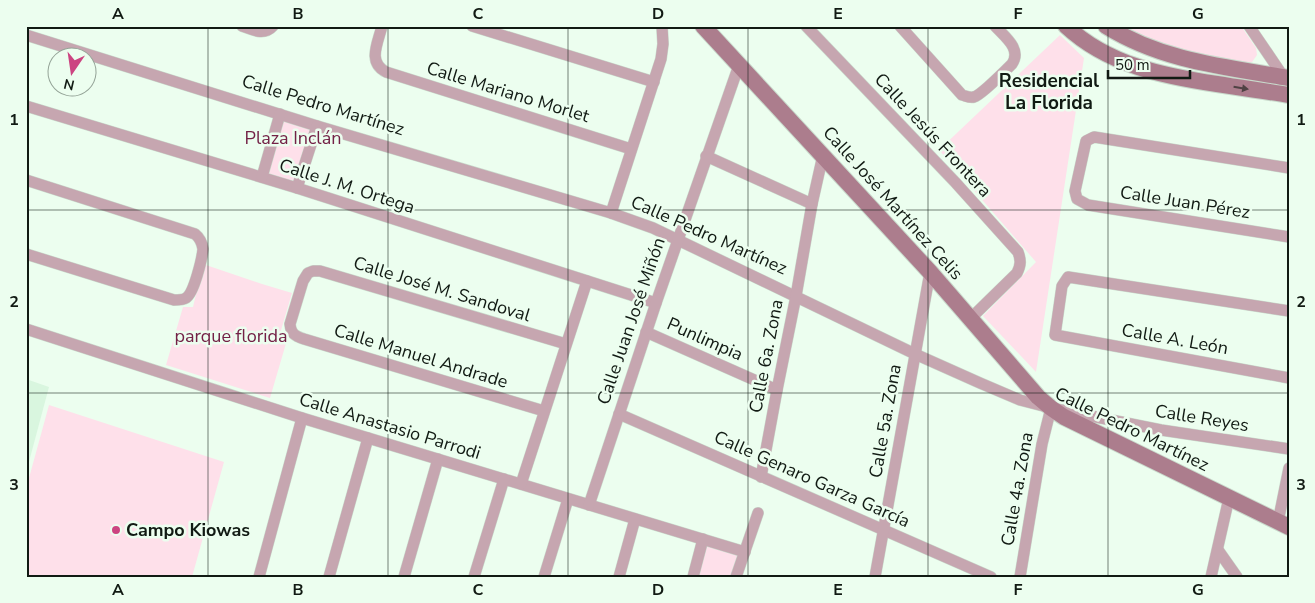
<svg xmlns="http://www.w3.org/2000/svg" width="1315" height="603" font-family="'Nunito Sans',sans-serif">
<rect width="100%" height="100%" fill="#ecfeef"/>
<path fill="#d9f6df" d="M 26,379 L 49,387 L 26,473 Z"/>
<g fill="#fee0ea">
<path d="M 1118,26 L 1241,26 L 1256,48 L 1257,55 L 1252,62 L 1240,64 L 1181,53 Z"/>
<path d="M 1060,35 L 1084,58 L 1036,372 L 983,316 L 1036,262 L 939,150 Z"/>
<path d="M 280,114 L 317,126 L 297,188 L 262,177 Z"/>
<path d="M 203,264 L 262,284 L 292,293 L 279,337 L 287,340 L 270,398 L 166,365 L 183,307 L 193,307 Z"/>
<path d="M 49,405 L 224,462 L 192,577 L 28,577 L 29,571 L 26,570 L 26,489 Z"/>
<path d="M 703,539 L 745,552 L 736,577 L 693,577 Z"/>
</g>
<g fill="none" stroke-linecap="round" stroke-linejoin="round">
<defs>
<g id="street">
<path d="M 242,26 C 253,30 264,36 273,26"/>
<path d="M 382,26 C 378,43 367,62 386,72 L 631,149"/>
<path d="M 472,26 L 654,82"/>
<path d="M 806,26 L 955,182 L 1018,252 C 1021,260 1021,265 1017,273 L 971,318"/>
<path d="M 900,26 L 962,95 C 966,96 969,98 974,97 C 981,95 1005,71 1012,64 C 1022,49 1005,37 995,26"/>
<path d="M 1249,26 L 1283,76"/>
<path d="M 26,35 L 317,126 L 611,213 L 653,228 L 915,354 L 980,383 L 1020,400 L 1051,408 L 1161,430 L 1289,449"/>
<path d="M 26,106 L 297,188 L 656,303"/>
<path d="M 706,156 L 812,204"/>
<path d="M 1289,168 L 1094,137 L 1086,141 L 1075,191 L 1077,199 L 1088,205 L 1289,237"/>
<path d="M 262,177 L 280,114"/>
<path d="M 26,180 L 195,234 C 200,238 202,242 203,249 C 202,259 194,293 186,298 C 183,300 178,300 174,300 L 26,254"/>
<path d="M 297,188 L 317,126"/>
<path d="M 611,213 L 661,59 L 663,44 L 662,26"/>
<path d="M 1289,311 L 1068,277 L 1062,286 L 1055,335 L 1289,378"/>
<path d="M 26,329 L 302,418 L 745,552"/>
<path d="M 646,332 L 777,390"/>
<path d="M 544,411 L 304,339 C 295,336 291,334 290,324 L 303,281 L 308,273 L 313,271 L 320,271 L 566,344"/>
<path d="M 619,414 L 991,577"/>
<path d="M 761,477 L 777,390 L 796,296 L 812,204 L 823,155"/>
<path d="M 521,484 L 587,281"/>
<path d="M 589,505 L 656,303 L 739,65"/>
<path d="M 1278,522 L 1289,468"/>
<path d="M 1218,550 L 1237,577"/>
<path d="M 259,577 L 302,418"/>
<path d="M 329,577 L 368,438"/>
<path d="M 404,577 L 438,459"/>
<path d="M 474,577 L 504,479"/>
<path d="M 544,577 L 568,499"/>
<path d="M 619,577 L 635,519"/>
<path d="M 693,577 L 703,539"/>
<path d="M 736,577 L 758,513"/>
<path d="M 875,577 L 930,272"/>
<path d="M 1020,577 L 1042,444 L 1051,408"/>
<path d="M 1211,577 L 1229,498"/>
</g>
<g id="secondary">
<path d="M 703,26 L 930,272 L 1038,397 L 1051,408 L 1064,417 L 1289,527"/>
<path d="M 1066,26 C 1108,65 1163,76 1217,84 C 1241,88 1265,91 1289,95"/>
<path d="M 1106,26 C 1162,61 1225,67 1289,78"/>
</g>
</defs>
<use href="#street" stroke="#c9dacc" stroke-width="12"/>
<use href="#secondary" stroke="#c9dacc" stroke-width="18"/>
<use href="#street" stroke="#c6a6b0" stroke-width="11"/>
<use href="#secondary" stroke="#ac7d8d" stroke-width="16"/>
</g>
<defs><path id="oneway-solid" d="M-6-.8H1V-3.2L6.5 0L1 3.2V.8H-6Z" transform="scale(1.25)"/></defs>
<use fill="#4f4244" href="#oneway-solid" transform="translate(1241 88) rotate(9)"/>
<path fill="none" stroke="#111a13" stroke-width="1" stroke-opacity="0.55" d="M 208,26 L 208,577M 388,26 L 388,577M 568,26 L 568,577M 748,26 L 748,577M 928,26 L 928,577M 1108,26 L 1108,577M 26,210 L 1289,210M 26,393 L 1289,393"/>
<circle fill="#cc4481" stroke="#ecfeef" stroke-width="2" cx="116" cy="530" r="5"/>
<g text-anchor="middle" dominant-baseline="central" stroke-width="5" stroke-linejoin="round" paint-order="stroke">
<g font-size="18" fill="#111a13" stroke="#ecfeef">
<text transform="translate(508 92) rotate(17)">Calle Mariano Morlet</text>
<text transform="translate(323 105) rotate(17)">Calle Pedro Martínez</text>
<text transform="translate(933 135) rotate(47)">Calle Jesús Frontera</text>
<text transform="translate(347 186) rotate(18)">Calle J. M. Ortega</text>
<text transform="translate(1185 202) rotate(9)">Calle Juan Pérez</text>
<text transform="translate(893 203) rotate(48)">Calle José Martínez Celis</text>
<text transform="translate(709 235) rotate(24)">Calle Pedro Martínez</text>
<text transform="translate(442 289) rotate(17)">Calle José M. Sandoval</text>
<text transform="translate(631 321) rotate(-71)">Calle Juan José Miñón</text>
<text transform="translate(705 339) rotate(24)">Punlimpia</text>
<text transform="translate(1175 339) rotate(10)">Calle A. León</text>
<text transform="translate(421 356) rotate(17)">Calle Manuel Andrade</text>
<text transform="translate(766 356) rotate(-79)">Calle 6a. Zona</text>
<text transform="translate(1202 418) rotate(9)">Calle Reyes</text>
<text transform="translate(885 421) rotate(-80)">Calle 5a. Zona</text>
<text transform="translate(390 426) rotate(17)">Calle Anastasio Parrodi</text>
<text transform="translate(1132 429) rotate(26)">Calle Pedro Martínez</text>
<text transform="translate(812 479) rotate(24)">Calle Genaro Garza García</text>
<text transform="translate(1017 489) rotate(-80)">Calle 4a. Zona</text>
</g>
<g font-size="18" fill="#732146" stroke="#ecfeef">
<text x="293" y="138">Plaza Inclán</text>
<text x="231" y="336">parque florida</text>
</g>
<g font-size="18" font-weight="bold" fill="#111a13" stroke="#ecfeef" text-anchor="start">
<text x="126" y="530">Campo Kiowas</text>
</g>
<g font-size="19" font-weight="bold" fill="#111a13" stroke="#ecfeef">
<text x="1049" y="81">Residencial<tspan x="1049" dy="22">La Florida</tspan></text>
</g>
</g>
<rect width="1315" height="603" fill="none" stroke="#ecfeef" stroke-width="55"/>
<g transform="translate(72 72) rotate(193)"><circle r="24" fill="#ecfeef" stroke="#94a397"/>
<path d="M0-4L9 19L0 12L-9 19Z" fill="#cc4481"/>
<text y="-8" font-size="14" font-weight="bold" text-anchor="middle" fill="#111a13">N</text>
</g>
<path d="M1108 70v8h82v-8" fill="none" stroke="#111a13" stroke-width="2.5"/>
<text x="1115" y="70" font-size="15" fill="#111a13" stroke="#ecfeef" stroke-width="4" paint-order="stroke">50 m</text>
<rect x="28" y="28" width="1260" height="548" fill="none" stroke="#111a13" stroke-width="2"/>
<g font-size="16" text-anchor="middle" font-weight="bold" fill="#111a13">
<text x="118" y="19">A</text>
<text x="298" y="19">B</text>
<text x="478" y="19">C</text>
<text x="658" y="19">D</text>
<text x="838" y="19">E</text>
<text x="1018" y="19">F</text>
<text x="1198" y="19">G</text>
<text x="14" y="125">1</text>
<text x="1301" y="125">1</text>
<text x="14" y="307">2</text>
<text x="1301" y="307">2</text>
<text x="14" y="490">3</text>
<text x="1301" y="490">3</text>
<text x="118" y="595">A</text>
<text x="298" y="595">B</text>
<text x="478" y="595">C</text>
<text x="658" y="595">D</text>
<text x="838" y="595">E</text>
<text x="1018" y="595">F</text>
<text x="1198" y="595">G</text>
</g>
</svg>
